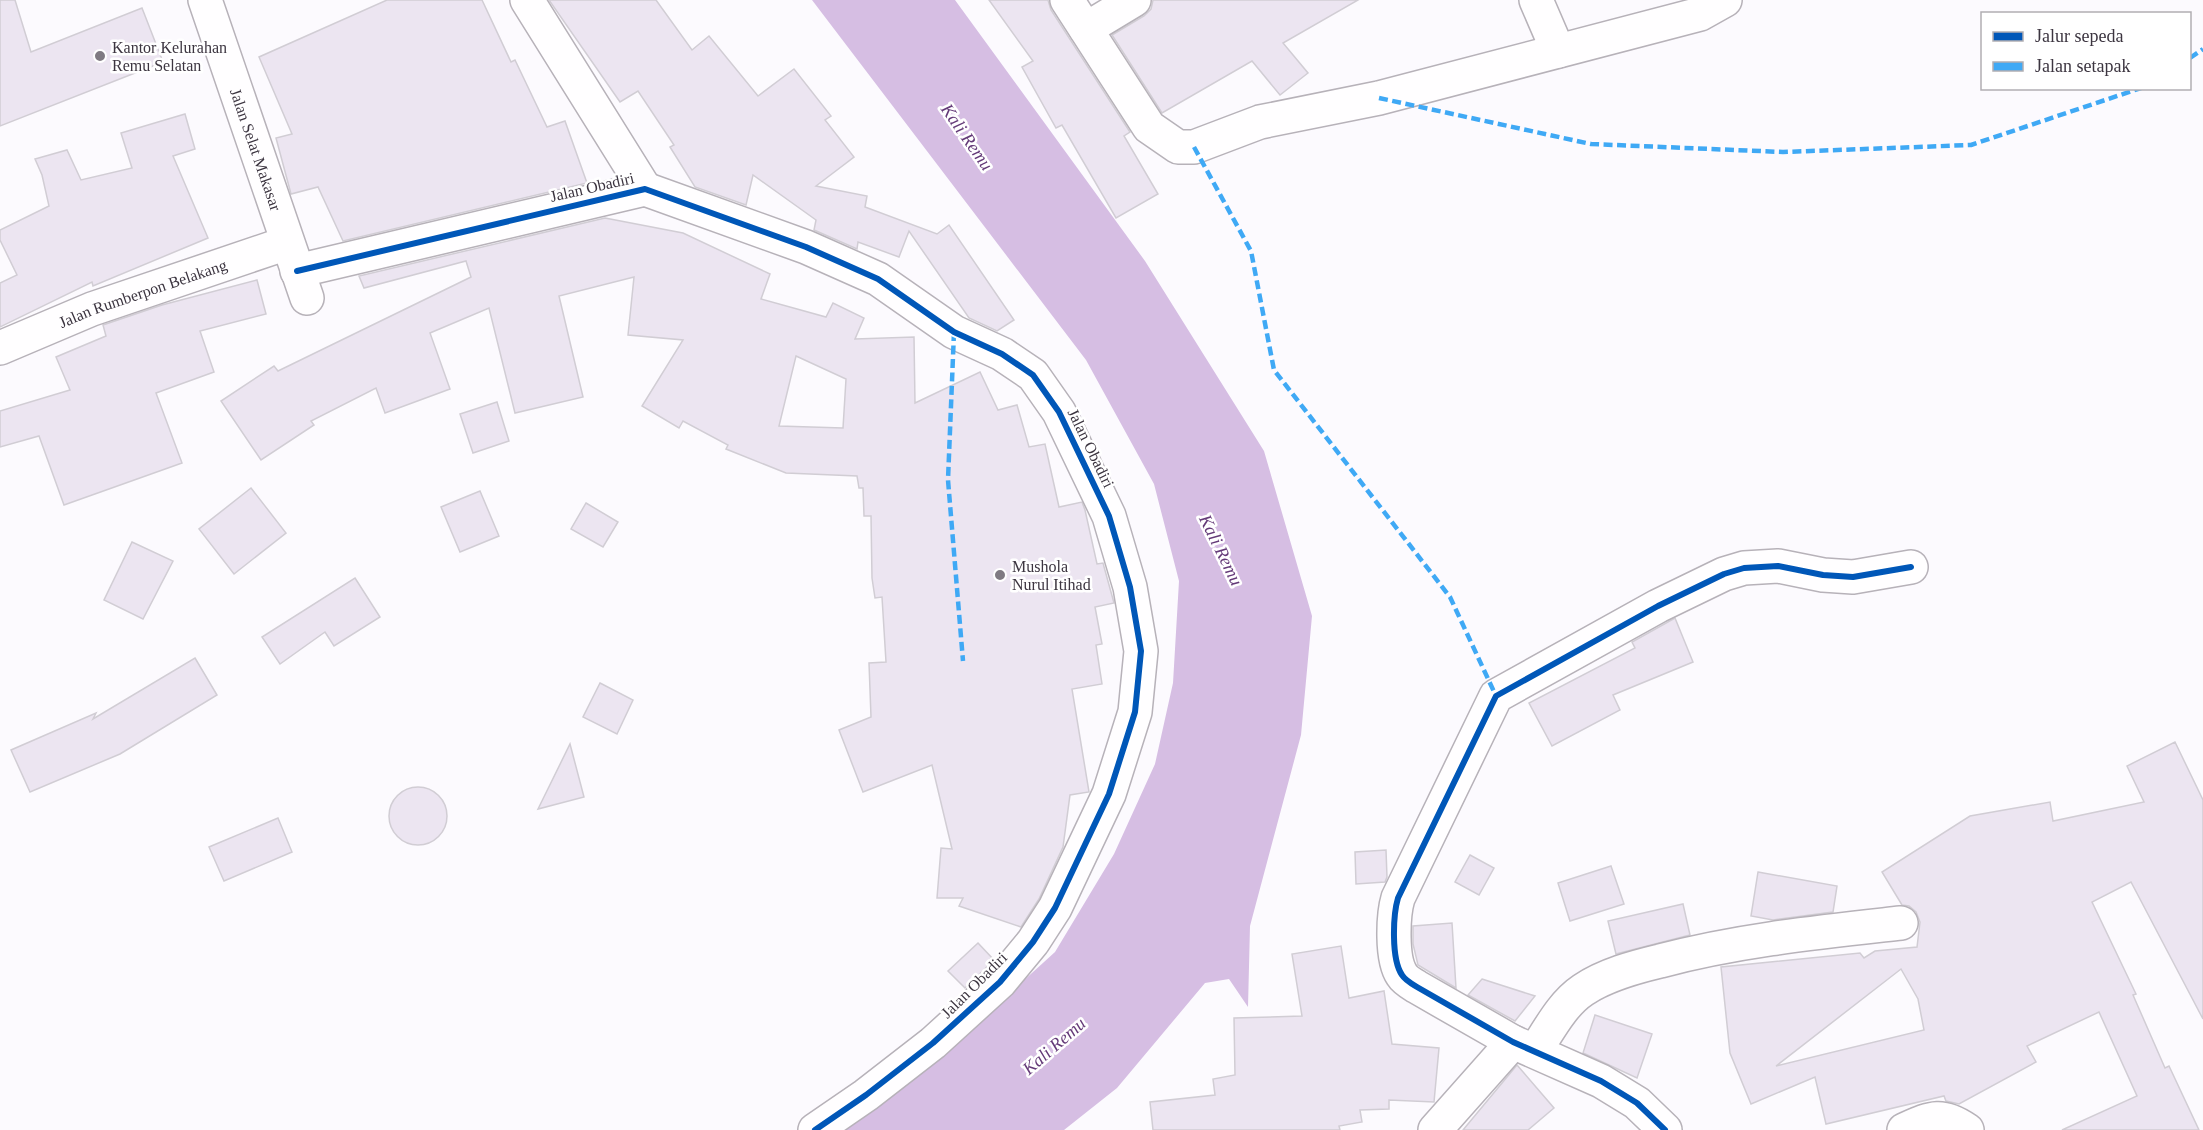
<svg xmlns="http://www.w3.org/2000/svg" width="2203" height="1130" font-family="'Times New Roman',serif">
<rect width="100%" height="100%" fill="#fcfafe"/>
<path fill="#d6bee3" d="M 812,0 L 955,0 L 1145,261 L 1264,451 L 1312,616 L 1301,735 L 1250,926 L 1248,1007 L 1229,979 L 1205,983 L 1117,1088 L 1064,1130 L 830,1130 L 966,1033 L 1055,952 L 1114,854 L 1155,764 L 1173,683 L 1179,581 L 1154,484 L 1086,360 Z"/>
<g fill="#ece5f1" stroke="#d1cdd4" stroke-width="1.5" fill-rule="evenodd">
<path d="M 0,0 L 15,0 L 31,52 L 142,8 L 163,62 L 0,126 Z"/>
<path d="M 387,0 L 482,0 L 511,62 L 515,60 L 547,127 L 565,121 L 587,183 L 343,241 L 318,187 L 291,194 L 276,138 L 292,134 L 259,57 Z"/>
<path d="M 549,0 L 656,0 L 692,50 L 709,36 L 758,96 L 794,69 L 831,116 L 825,120 L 854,157 L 816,186 L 867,196 L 865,207 L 937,234 L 949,225 L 1014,320 L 997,331 L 969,318 L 909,231 L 899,257 L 858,242 L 857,249 L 814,230 L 816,220 L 753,175 L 746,205 L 695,187 L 670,147 L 674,145 L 638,91 L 620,102 Z"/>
<path d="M 989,0 L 1048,0 L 1051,10 L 1130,132 L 1124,136 L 1158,194 L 1116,218 L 1062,125 L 1056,128 L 1022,67 L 1033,61 Z"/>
<path d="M 1153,0 L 1358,0 L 1283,43 L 1308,73 L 1280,95 L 1252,61 L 1162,113 L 1112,35 L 1144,16 L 1151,9 Z"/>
<path d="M 185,114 L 195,149 L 173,156 L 208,238 L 93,286 L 92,282 L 0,327 L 0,283 L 17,275 L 0,240 L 0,230 L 49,206 L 42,175 L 35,159 L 67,150 L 81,180 L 132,168 L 121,133 Z"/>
<path d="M 605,218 L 683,233 L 770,274 L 761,299 L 826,317 L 833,303 L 864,318 L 855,339 L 914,337 L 915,403 L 980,372 L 998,410 L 1017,405 L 1029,447 L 1045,444 L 1059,507 L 1082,502 L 1085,510 L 1097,564 L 1103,563 L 1114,603 L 1095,607 L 1102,644 L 1096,645 L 1102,684 L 1072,689 L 1089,792 L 1070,795 L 1063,847 L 1039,899 L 1021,927 L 959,906 L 963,898 L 937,898 L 941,848 L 952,849 L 932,765 L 863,792 L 839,730 L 871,717 L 869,663 L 886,662 L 882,597 L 875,598 L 872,578 L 871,516 L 864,516 L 863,488 L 859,488 L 857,476 L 786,473 L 726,449 L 728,445 L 683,421 L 679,428 L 642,406 L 683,340 L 628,335 L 634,277 L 559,296 L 583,397 L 515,413 L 489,308 L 430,333 L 450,389 L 385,413 L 376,388 L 311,421 L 314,425 L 261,460 L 221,401 L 274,366 L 278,371 L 471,277 L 466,261 L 364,288 L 359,276 ZM 796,356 L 846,379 L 843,428 L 779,426 Z"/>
<path d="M 257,280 L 266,314 L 200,331 L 214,372 L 156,393 L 182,463 L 64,505 L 39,436 L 0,447 L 0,411 L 70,390 L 56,357 L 106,336 L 103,325 L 162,305 Z"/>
<path d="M 497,402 L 509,441 L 473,453 L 460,414 Z"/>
<path d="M 251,488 L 286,533 L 234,574 L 199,529 Z"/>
<path d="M 480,491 L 499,536 L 460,552 L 441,507 Z"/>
<path d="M 586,503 L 618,522 L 603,547 L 571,529 Z"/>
<path d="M 132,542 L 173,561 L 143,619 L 104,600 Z"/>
<path d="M 355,578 L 380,617 L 334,646 L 325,632 L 280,664 L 262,637 Z"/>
<path d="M 1675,618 L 1693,662 L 1613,695 L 1620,710 L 1552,746 L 1529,703 L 1635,648 L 1632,642 Z"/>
<path d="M 195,658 L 217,695 L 120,754 L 30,792 L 11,750 L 96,713 L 93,719 Z"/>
<path d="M 600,683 L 633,700 L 617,734 L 583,717 Z"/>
<path d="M 2175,742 L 2203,800 L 2203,1019 L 2131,882 L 2092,902 L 2136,994 L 2133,995 L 2165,1068 L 2169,1066 L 2199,1130 L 2062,1130 L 2137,1096 L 2099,1012 L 2027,1046 L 2036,1062 L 1959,1104 L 1946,1101 L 1944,1096 L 1826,1124 L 1815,1077 L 1751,1104 L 1730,1053 L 1721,967 L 1860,953 L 1864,958 L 1875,951 L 1917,947 L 1920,922 L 1916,912 L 1909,906 L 1902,905 L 1882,872 L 1970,816 L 2050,802 L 2053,821 L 2144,802 L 2127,766 ZM 1901,969 L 1918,999 L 1924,1030 L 1776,1066 Z"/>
<path d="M 570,744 L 584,797 L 538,809 Z"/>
<circle cx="418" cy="816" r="29"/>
<path d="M 278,818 L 292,852 L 224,881 L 209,847 Z"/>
<path d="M 1386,850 L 1387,877 L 1385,882 L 1356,884 L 1355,852 Z"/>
<path d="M 1470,855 L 1494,868 L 1479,895 L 1455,882 Z"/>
<path d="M 1611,866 L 1624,904 L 1570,921 L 1558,883 Z"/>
<path d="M 1758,872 L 1837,886 L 1833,912 L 1773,920 L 1751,916 Z"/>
<path d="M 1683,904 L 1690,935 L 1616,954 L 1608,921 Z"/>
<path d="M 1452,923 L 1456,988 L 1418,965 L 1413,944 L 1413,926 Z"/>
<path d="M 978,943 L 994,960 L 965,988 L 948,971 Z"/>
<path d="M 1341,946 L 1349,998 L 1384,991 L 1392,1044 L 1439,1048 L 1434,1102 L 1389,1100 L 1389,1109 L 1360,1110 L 1362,1122 L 1339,1126 L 1340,1130 L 1153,1130 L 1150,1102 L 1215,1095 L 1213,1079 L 1235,1075 L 1234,1018 L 1302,1016 L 1292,954 Z"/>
<path d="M 1482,979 L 1535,996 L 1515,1021 L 1468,995 Z"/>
<path d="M 1595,1015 L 1652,1034 L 1637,1078 L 1583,1053 Z"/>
<path d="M 1517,1065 L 1554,1108 L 1528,1130 L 1463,1130 Z"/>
</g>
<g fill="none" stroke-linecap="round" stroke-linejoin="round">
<defs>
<g id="minor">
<path id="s1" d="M 205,0 L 307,298"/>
<path d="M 527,0 L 645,189"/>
<path d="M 1067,0 L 1149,127 L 1178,147 L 1194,147 L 1260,122 L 1379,98 L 1700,14 L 1725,0"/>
<path d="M 1536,0 L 1558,51"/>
<path d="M 1086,29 L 1134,0"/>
<path d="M 297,271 L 645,189 L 806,247 L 878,279 L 954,332 L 1002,354 L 1033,375 L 1059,412 L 1109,516 L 1130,587 L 1141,651 L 1135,712 L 1109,794 L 1055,908 L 1033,942 L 1000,982 L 933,1043 L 866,1095 L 815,1130"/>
<path id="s2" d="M 0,348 L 92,309 L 287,243"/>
<path d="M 1535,1051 C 1549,1030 1562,1004 1583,990 C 1605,975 1635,967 1660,961 C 1739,940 1820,932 1901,923"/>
<path d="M 1435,1130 L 1513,1042"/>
<path d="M 1665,1130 L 1637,1103 L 1601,1081 L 1513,1042 L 1417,987 C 1412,984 1405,980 1402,975 C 1391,959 1393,915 1398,898 L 1496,696 L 1658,606 L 1724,574 L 1744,568 L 1778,566 L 1823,575 L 1853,577 L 1911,567"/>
<path d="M 1904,1130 C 1931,1118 1941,1112 1967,1130"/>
</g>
</defs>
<use href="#minor" stroke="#b7b2b9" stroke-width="36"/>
<use href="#minor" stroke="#fffeff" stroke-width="33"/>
<g stroke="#3fa9f5" stroke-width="4.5" stroke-dasharray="9 4.5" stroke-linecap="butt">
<path d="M 2190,58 L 2203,49"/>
<path d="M 1379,98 L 1591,144 L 1783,152 L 1971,145 L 2141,88"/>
<path d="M 1194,147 L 1251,251 L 1274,370 L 1450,597 L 1496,696"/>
<path d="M 954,332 L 948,480 L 963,661"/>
</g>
<defs>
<g id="cycleway">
<path d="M 297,271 L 645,189 L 806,247 L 878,279 L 954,332 L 1002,354 L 1033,375 L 1059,412 L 1109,516 L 1130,587 L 1141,651 L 1135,712 L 1109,794 L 1055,908 L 1033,942 L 1000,982 L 933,1043 L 866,1095 L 815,1130"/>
<path d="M 1665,1130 L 1637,1103 L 1601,1081 L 1513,1042 L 1417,987 C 1412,984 1405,980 1402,975 C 1391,959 1393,915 1398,898 L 1496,696 L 1658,606 L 1724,574 L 1744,568 L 1778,566 L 1823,575 L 1853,577 L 1911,567"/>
</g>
</defs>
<use href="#cycleway" stroke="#fff" stroke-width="10"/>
<use href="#cycleway" stroke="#0057b8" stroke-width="6"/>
</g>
<g fill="#7f7a82" stroke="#fff" stroke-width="2">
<circle cx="100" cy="56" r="6"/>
<circle cx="1000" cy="575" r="6"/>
</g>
<g text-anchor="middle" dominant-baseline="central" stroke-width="5" stroke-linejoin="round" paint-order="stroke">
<g font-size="16" fill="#3c3540" stroke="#fff" text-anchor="start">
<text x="112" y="47">Kantor Kelurahan<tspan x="112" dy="18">Remu Selatan</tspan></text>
<text x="1012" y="566">Mushola<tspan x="1012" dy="18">Nurul Itihad</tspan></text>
</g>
<g font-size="16" fill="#3c3540" stroke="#fff">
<text stroke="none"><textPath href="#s1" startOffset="158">Jalan Selat Makasar</textPath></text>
<text transform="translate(592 187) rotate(-13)">Jalan Obadiri</text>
<text stroke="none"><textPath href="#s2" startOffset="153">Jalan Rumberpon Belakang</textPath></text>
<text transform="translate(1091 448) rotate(64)">Jalan Obadiri</text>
<text transform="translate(974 985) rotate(-45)">Jalan Obadiri</text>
</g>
<g font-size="18" font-style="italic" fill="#643a78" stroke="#fff">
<text transform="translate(967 137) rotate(55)">Kali Remu</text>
<text transform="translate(1221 550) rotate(64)">Kali Remu</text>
<text transform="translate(1054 1046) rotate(-41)">Kali Remu</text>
</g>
</g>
<rect x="1981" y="12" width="210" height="78" fill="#ffffff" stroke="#b1aeb3" stroke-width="1.5"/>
<rect x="1993" y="32" width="30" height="9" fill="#0057b8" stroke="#b1aeb3" stroke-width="1.5"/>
<text x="2035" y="42" font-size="18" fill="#3c3540">Jalur sepeda</text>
<rect x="1993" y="62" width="30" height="9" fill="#3fa9f5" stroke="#b1aeb3" stroke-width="1.5"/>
<text x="2035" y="72" font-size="18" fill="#3c3540">Jalan setapak</text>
</svg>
